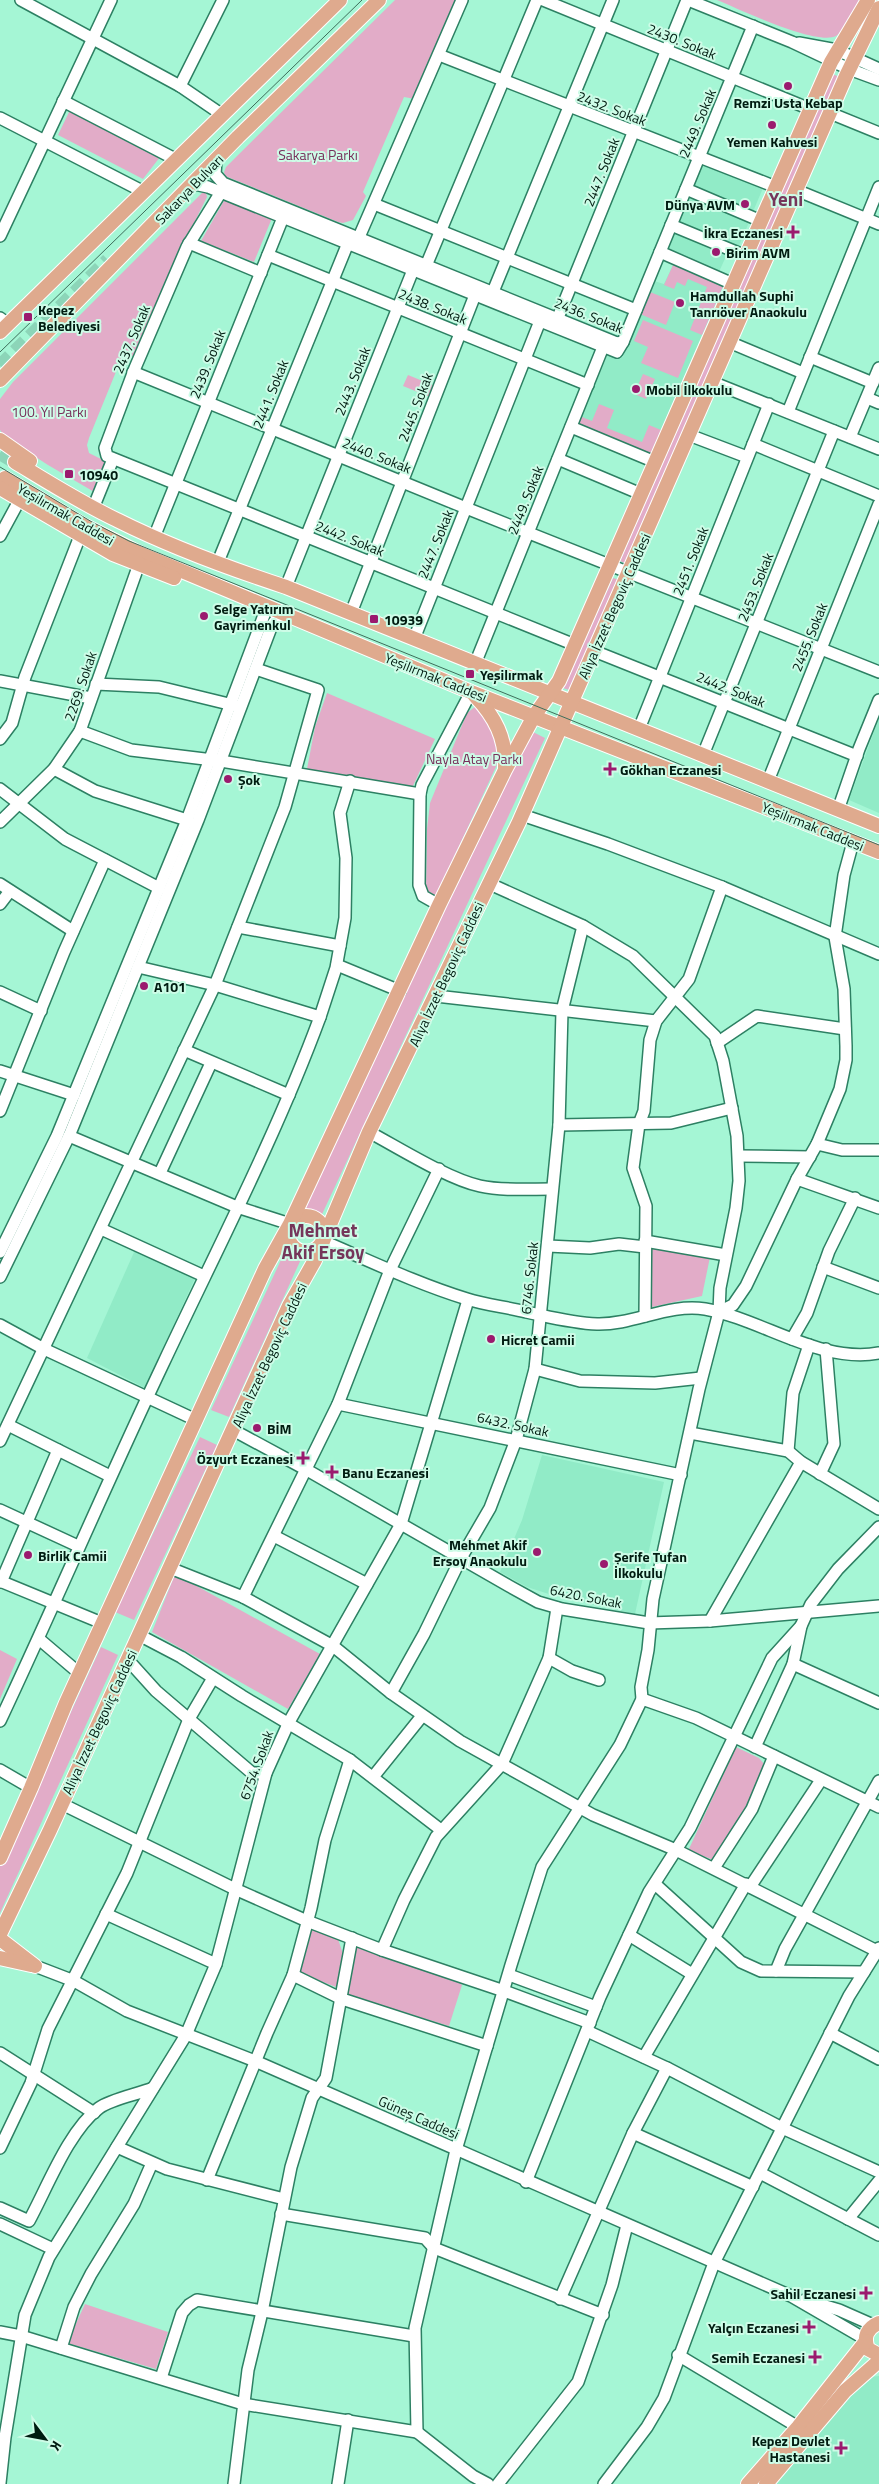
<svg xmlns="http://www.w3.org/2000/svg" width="879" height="2484" font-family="'Titillium Web',sans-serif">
<rect width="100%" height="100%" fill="#a5f6d5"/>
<g fill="#91ebc7">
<path d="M 700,164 L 763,188 L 752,214 L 690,187 Z"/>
<path d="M 687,194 L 750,220 L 738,248 L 675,223 Z"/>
<path d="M 672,228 L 728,252 L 718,274 L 663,251 Z"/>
<path d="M 674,263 L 724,284 L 650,455 L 578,425 L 608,354 L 619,358 L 623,357 L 654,281 L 664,284 Z"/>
<path d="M 879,718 L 879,813 L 849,800 Z"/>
<path d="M 135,1250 L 196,1276 L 145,1388 L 87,1358 Z"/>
<path d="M 542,1455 L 664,1482 L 635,1614 L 555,1596 L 527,1587 L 500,1572 L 522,1520 Z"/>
<path d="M 879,2376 L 879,2484 L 774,2484 L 832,2413 L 869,2377 Z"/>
</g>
<g fill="#e2acc8">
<path d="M 395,0 L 458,0 L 415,99 L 404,97 L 363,192 L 366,196 L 353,220 L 343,223 L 338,222 L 225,176 L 224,172 L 226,167 Z"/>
<path d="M 717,0 L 859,0 C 855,8 843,32 836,36 C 816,46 739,9 717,0 Z"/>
<path d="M 832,74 L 840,77 L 627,564 L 620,561 Z"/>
<path d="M 70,110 L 160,157 L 143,179 L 58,135 Z"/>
<path d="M 202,193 L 206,193 L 207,197 L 183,245 L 135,357 L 124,352 L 89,438 L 87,445 L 89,453 L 109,463 L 96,493 L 48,465 L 5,437 L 0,430 L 0,399 L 13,382 Z"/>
<path d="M 225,199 L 272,218 L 254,262 L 201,241 Z"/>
<path d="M 674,263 L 724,284 L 702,335 L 690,330 L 707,287 L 688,279 L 685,286 L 677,282 L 674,289 L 664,285 Z"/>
<path d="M 650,292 L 675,302 L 666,325 L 640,314 Z"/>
<path d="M 643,320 L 693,341 L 678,378 L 641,363 L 648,347 L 634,341 Z"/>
<path d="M 643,374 L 655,379 L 646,399 L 634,394 Z"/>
<path d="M 408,375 L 435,386 L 430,397 L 403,386 Z"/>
<path d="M 599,404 L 614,410 L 607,428 L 642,442 L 649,425 L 661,430 L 650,455 L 578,425 L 582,417 L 592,421 Z"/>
<path d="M 613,578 L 620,580 L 572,691 L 563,688 Z"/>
<path d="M 327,693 L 435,739 L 412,788 L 307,769 L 315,727 Z"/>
<path d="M 476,706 L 493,728 L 501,756 L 435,898 L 426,892 L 427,829 L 430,803 L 467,713 Z"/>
<path d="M 531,731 L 545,738 L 317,1225 L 300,1218 L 386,1031 Z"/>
<path d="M 650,1246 L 710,1257 L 702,1296 L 652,1307 Z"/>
<path d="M 287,1247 L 302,1257 L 229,1417 L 211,1410 Z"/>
<path d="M 200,1437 L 217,1445 L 134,1620 L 115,1612 Z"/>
<path d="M 175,1574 L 320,1654 L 288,1709 L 152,1632 Z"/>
<path d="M 101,1647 L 118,1655 L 0,1913 L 0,1865 Z"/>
<path d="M 0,1650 L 17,1659 L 0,1699 Z"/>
<path d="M 736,1747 L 759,1758 L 764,1764 L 748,1805 L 714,1860 L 688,1851 Z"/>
<path d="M 311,1929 L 338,1939 L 346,1963 L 339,1988 L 301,1974 L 300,1970 Z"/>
<path d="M 361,1944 L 458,1981 L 462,1985 L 449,2026 L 350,1996 L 346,1992 L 356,1946 Z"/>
<path d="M 85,2304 L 168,2332 L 156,2369 L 67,2343 Z"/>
</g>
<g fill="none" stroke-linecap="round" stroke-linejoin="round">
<g stroke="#8cd5b8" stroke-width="14" stroke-dasharray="14 7" stroke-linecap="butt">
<path d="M 0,366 L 108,260"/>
<path d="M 0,453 L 15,462"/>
</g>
<defs>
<g id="minor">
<path d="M 21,0 L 180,86 L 221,114"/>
<path d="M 543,0 L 810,109"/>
<path d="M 688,0 L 792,42 L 849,69 L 879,80"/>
<path d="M 799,43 L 837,50 L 879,69"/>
<path d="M 439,55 L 776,187"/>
<path d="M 180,86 L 223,0"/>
<path d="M 63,101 L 175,159"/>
<path d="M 830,113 L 879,133"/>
<path d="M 0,118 L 142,191"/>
<path d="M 216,161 L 215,174 L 223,183 L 617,343 L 623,342"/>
<path d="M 194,184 L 208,187 L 617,352 L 623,342 L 753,26"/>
<path d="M 686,189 L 761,221"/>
<path d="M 796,190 L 879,224"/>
<path d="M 221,192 L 187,247 L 135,368 L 105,448 L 107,456 L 575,645"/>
<path d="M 374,204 L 636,310"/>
<path d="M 671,225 L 746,256"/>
<path d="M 0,236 L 111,0"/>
<path d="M 189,243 L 261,273"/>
<path d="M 356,244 L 462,0"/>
<path d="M 660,252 L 733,284"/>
<path d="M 268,255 L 588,385"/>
<path d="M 423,273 L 537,0"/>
<path d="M 490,299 L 613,0"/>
<path d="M 0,318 L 8,324"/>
<path d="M 555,325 L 687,0"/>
<path d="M 729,342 L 803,373"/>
<path d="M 810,357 L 873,383"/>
<path d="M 133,372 L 466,508 L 879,672"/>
<path d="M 712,382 L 879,449"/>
<path d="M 867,398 L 879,403"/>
<path d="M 788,412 L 879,187"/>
<path d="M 571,427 L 655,462"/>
<path d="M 689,435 L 747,457"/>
<path d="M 850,437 L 879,368"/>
<path d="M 753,444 L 879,496"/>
<path d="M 558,459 L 641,494"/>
<path d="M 96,501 L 113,459"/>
<path d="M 157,530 L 286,210"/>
<path d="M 0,536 L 20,499"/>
<path d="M 220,557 L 348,243"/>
<path d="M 286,587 L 413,270"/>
<path d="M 351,613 L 475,295"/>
<path d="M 414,639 L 540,321"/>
<path d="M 594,651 L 857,756"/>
<path d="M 475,664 L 603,347"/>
<path d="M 0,681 L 91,698"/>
<path d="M 96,684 L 159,687 L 237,706"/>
<path d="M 639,729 L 769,404"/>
<path d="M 80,731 L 131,750 L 221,761 L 420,794"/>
<path d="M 0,739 L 12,723 L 25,677 L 80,536"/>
<path d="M 703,755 L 834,431"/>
<path d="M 54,769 L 95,791 L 187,820"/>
<path d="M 768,781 L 879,504"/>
<path d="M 0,789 L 65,839 L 159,888"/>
<path d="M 838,810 L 859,749 L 879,700"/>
<path d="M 522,815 L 608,844 L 722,887 L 879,954"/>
<path d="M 0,822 L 54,769 L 80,731 L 139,564"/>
<path d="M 0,884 L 73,931"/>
<path d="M 0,904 L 10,891"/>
<path d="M 439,905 L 423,896 L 419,885 L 420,794 L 422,785 L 471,692"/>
<path d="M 238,927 L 340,946"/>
<path d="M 337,965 L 400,991"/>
<path d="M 138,967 L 215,985 L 285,807 L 318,690 L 256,669"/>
<path d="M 0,992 L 41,1011"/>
<path d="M 436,996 L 656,1021"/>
<path d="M 320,1017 L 336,968 L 345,918 L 346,858 L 340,813 L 350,781"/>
<path d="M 717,1043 L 757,1016 L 845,1029"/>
<path d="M 184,1050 L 289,1095"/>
<path d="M 0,1071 L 74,1095"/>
<path d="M 0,1111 L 64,952 L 105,860"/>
<path d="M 559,1125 L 671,1123 L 732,1108"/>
<path d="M 369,1132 C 399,1148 448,1179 480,1186 C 503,1191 528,1189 552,1189"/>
<path d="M 69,1136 L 237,1207 L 290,1224"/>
<path d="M 817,1144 L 842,1150 L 879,1150"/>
<path d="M 739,1156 L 810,1157"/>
<path d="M 160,1173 L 211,1063"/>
<path d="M 797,1179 L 879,1208"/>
<path d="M 101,1229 L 204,1276"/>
<path d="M 323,1241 C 370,1261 418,1284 467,1299 C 486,1305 507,1307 526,1312 C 550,1317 572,1323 597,1324 C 633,1325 669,1303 705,1309 C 762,1319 820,1364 879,1353"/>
<path d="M 645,1241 L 726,1255"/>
<path d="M 548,1246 L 590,1248 L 619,1244 L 645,1247"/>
<path d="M 0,1252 L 57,1136 L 187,820 L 267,607"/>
<path d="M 823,1267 L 879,1288"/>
<path d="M 0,1277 L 69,1136 L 198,820 L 272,625 L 278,617 L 287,615"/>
<path d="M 719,1312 L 733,1305 L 746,1286 L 797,1179 L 817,1144 L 840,1089 L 846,1060 L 846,1046 L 844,989 L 835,937 L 844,875 L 853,842"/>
<path d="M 645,1316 L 646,1206 L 633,1168 L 639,1124 L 644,1111 L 650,1040 L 656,1021 L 689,979 L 722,887"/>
<path d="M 0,1325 L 44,1349 L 196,1420"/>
<path d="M 792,1339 L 807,1313 L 829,1251 L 855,1198"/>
<path d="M 535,1369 L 580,1381 L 655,1383 L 701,1378"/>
<path d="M 338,1404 L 681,1475"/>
<path d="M 8,1425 L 110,1476"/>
<path d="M 233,1430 L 307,1470 L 509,1586 L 538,1602 L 562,1609 L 649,1623 L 710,1621 L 879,1606"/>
<path d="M 690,1433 L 788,1451 L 801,1462 L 879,1509"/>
<path d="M 0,1441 L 215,985 L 320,1017 C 276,1136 217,1249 163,1364 C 107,1482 56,1602 0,1721"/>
<path d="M 788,1451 L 793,1393 L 809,1345"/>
<path d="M 820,1474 L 834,1444 L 826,1349"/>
<path d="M 0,1510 L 78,1546"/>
<path d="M 274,1536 L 367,1584"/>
<path d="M 170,1568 L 243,1597 L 333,1646 L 391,1693 L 460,1741 L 593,1815 L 676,1850 L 879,1952"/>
<path d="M 0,1581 L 102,1623"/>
<path d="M 1,1582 L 58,1450"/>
<path d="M 243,1597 L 338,1404 L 390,1270 L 439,1169"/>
<path d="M 557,1608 L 549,1658 L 502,1764 L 436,1837 L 404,1900 L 382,1950 L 504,1991 L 590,2023"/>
<path d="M 710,1621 L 801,1462"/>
<path d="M 139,1635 L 181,1657 L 242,1696 L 350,1760 L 441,1830"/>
<path d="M 39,1639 L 79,1673"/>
<path d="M 549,1658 L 572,1671 L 599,1680"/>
<path d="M 128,1660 L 156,1691 L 252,1773 L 266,1773"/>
<path d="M 793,1664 L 879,1703"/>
<path d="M 391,1693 L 424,1634 L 461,1558 L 490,1508 L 516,1440 L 535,1369 L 559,1125 L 562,1011 L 583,926"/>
<path d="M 642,1699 L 696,1718 L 879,1807"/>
<path d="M 755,1747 L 793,1664 L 801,1626 L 811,1604 L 838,1569 L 879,1527"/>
<path d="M 0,1770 L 31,1788"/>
<path d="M 373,1777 L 422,1716"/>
<path d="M 62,1804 L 235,1889 L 307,1921 L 382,1950"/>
<path d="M 714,1868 L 752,1809 L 774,1756"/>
<path d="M 655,1884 L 741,1962 L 761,1971 L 864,1972"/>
<path d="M 750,1887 L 821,1780"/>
<path d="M 106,1914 L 216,1964"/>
<path d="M 629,1935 L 692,1974"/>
<path d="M 35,1966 L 74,1981 L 127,2011 L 255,2061 L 791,2296 L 865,2339"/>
<path d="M 776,1971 L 785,1949 L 879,1781"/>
<path d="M 293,1975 L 342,1999 L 487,2046"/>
<path d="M 509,1975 L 596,2007"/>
<path d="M 587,2031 L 667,2068 L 782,2128 L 879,2172"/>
<path d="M 830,2033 L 879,2059"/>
<path d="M 0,2053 L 94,2113"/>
<path d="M 644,2057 L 746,1884"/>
<path d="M 633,2133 L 753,2187"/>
<path d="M 117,2147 L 167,2169 L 284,2199"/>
<path d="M 0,2148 L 31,2083 L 48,2029 L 127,1873 L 189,1719 L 213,1678"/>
<path d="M 760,2173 L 879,2235"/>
<path d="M 207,2180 L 267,2033 L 293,1975 L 311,1908 L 325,1840 L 350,1760"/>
<path d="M 526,2182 L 600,1997 L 649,1892 L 690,1828 L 772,1658 L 801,1626"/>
<path d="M 0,2208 L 29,2221 C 47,2188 69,2130 99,2108 C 111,2099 139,2094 153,2088"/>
<path d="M 281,2214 L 425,2238 L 434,2248 L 603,2315"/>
<path d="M 848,2219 L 879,2181"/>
<path d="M 0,2224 L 53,2249"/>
<path d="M 560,2299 L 633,2133 L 667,2068"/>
<path d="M 805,2300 L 839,2310 L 873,2325"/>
<path d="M 0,2332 L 21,2336 L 243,2404 L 417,2432 L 415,2328 L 456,2150 L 511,1965 L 542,1867 L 620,1745 L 642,1699 L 641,1687 L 648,1650 L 653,1599 L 699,1389 L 719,1312 L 720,1288 L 736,1208 L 739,1181 L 737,1136 L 723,1061 L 715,1036 L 633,956 L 583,926 L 490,884"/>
<path d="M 61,2348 L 74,2307 L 91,2274 L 134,2204 L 152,2163"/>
<path d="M 678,2355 L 798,2427"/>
<path d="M 161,2378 L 182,2313 L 189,2305 L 197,2300 L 414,2336"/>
<path d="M 417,2432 L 473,2476 L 488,2484"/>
<path d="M 0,2483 L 5,2437 L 25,2315 L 49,2257 L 186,2035 L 216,1964 L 266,1773 L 289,1722 L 401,1524 L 468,1300"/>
<path d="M 234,2484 L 248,2370 L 262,2312 L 291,2167 L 312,2098 L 326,2078 L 352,1938"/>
<path d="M 338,2484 L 348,2420"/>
<path d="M 498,2484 L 578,2382 L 612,2285 L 627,2225"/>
<path d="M 604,2484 L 647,2427 L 664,2398 L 714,2263 L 849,1996 L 879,1948"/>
</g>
<g id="major">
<path d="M 0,332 L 340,0"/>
<path d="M 0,380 L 238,137 L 379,0"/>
<path d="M 0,440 L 30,461"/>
<path d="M 15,462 C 48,482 81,503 117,520 C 171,547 228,568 286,587 L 879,826"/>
<path d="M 5,478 L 85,526 L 139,553 L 471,692 L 879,852"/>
<path d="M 0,488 L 113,554 L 174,578"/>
<path d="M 475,696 C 495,717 506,738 505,767"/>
<circle cx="306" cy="1234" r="18"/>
<path d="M 0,1858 L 31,1788 L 66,1703 L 265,1269 L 290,1224 L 439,905 L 505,770 L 534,716 L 559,681 L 831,62 L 868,0"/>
<path d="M 0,1934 L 50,1830 L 289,1306 L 315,1260 L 369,1132 L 519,822 L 846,76 L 879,8"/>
<path d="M 0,1939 L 35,1966"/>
<path d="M 0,1958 L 31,1965"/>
<path d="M 879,2323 C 867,2328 863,2337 868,2349 L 879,2355"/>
<path d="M 748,2484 L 798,2427 L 866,2341"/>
<path d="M 766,2484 L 845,2391 L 879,2361"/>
</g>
</defs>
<use href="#minor" stroke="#2d8063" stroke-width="14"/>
<use href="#major" stroke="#fff" stroke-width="16"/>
<use href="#minor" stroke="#fff" stroke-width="11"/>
<use href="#major" stroke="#dfaa8e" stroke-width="14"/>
<g stroke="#3e6e5b" stroke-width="1">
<path d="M 0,352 L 362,0"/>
<path d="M 0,467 L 92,522 L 129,541 L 879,845"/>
</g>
</g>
<g fill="#9b1a6e" stroke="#cdfce7" stroke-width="2">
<circle cx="788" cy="86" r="5"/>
<circle cx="772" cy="125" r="5"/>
<circle cx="745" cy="204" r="5"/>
<path d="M790.5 224.5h5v5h5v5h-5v5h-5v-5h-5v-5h5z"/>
<circle cx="716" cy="252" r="5"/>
<circle cx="680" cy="303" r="5"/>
<rect x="23" y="312" width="10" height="10" rx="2.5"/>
<circle cx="636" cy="389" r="5"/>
<rect x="64" y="469" width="10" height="10" rx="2.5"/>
<circle cx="204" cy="616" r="5"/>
<rect x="369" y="614" width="10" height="10" rx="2.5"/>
<rect x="465" y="669" width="10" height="10" rx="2.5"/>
<path d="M607.5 761.5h5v5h5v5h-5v5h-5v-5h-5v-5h5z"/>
<circle cx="228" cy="779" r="5"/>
<circle cx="144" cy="986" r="5"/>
<circle cx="491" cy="1339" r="5"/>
<circle cx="257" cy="1428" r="5"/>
<path d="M300.5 1450.5h5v5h5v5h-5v5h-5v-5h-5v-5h5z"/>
<path d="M329.5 1464.5h5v5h5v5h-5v5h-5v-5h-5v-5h5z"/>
<circle cx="537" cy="1552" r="5"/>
<circle cx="28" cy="1555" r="5"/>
<circle cx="604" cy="1564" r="5"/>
<path d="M863.5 2285.5h5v5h5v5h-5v5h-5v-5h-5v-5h5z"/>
<path d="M806.5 2319.5h5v5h5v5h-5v5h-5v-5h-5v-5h5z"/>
<path d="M812.5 2349.5h5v5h5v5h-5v5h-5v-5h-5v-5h5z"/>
<path d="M838.5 2440.5h5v5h5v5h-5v5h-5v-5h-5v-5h5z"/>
</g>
<g text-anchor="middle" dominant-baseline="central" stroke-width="4" stroke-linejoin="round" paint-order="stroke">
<g font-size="14" fill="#001c11" stroke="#cdfce7">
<text transform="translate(682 41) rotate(22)">2430. Sokak</text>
<text transform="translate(612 108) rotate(21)">2432. Sokak</text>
<text transform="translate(697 123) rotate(-67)">2449. Sokak</text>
<text transform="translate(601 172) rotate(-68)">2447. Sokak</text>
<text transform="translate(189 189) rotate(-46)">Sakarya Bulvarı</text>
<text transform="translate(433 306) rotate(22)">2438. Sokak</text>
<text transform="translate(589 315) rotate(22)">2436. Sokak</text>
<text transform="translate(131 339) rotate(-67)">2437. Sokak</text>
<text transform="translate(207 364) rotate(-68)">2439. Sokak</text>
<text transform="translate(352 381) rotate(-68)">2443. Sokak</text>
<text transform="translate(270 394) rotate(-68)">2441. Sokak</text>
<text transform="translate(415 407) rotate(-69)">2445. Sokak</text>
<text transform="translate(377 455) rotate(22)">2440. Sokak</text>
<text transform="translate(525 500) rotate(-68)">2449. Sokak</text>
<text transform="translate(66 514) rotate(30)">Yeşilırmak Caddesi</text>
<text transform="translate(350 538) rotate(22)">2442. Sokak</text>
<text transform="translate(435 544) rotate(-68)">2447. Sokak</text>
<text transform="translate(690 561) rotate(-68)">2451. Sokak</text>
<text transform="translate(755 587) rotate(-68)">2453. Sokak</text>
<text transform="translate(614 606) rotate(-66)">Aliya İzzet Begoviç Caddesi</text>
<text transform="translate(809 637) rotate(-68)">2455. Sokak</text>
<text transform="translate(436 677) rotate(22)">Yeşilırmak Caddesi</text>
<text transform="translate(80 686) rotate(-71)">2269. Sokak</text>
<text transform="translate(731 689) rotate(22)">2442. Sokak</text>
<text transform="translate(813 826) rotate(22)">Yeşilırmak Caddesi</text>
<text transform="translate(446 974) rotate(-65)">Aliya İzzet Begoviç Caddesi</text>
<text transform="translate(529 1278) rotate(-84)">6746. Sokak</text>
<text transform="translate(269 1355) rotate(-65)">Aliya İzzet Begoviç Caddesi</text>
<text transform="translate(513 1424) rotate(12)">6432. Sokak</text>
<text transform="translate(586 1596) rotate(11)">6420. Sokak</text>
<text transform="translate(99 1722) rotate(-65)">Aliya İzzet Begoviç Caddesi</text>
<text transform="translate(256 1765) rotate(-70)">6754. Sokak</text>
<text transform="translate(419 2117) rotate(24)">Güneş Caddesi</text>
</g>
<g font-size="14" font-weight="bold" fill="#001c11" stroke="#cdfce7" text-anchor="start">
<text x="788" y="102" text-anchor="middle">Remzi Usta Kebap</text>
<text x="772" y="141" text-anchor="middle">Yemen Kahvesi</text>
<text x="735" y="204" text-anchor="end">Dünya AVM</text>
<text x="783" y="232" text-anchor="end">İkra Eczanesi</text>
<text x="726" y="252">Birim AVM</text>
<text x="690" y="295">Hamdullah Suphi<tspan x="690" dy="16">Tanrıöver Anaokulu</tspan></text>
<text x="38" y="309">Kepez<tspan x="38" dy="16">Belediyesi</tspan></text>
<text x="646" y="389">Mobil İlkokulu</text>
<text x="79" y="474">10940</text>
<text x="214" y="608">Selge Yatırım<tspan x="214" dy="16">Gayrimenkul</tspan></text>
<text x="384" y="619">10939</text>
<text x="480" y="674">Yeşilırmak</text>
<text x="620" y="769">Gökhan Eczanesi</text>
<text x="238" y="779">Şok</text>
<text x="154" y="986">A101</text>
<text x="501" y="1339">Hicret Camii</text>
<text x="267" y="1428">BİM</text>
<text x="293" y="1458" text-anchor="end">Özyurt Eczanesi</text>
<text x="342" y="1472">Banu Eczanesi</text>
<text x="527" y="1544" text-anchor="end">Mehmet Akif<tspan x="527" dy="16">Ersoy Anaokulu</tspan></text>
<text x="38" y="1555">Birlik Camii</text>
<text x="614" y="1556">Şerife Tufan<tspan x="614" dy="16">İlkokulu</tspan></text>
<text x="856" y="2293" text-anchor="end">Sahil Eczanesi</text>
<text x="799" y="2327" text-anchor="end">Yalçın Eczanesi</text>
<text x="805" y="2357" text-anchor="end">Semih Eczanesi</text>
<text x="830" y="2440" text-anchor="end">Kepez Devlet<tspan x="830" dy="16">Hastanesi</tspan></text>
</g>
<g font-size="14" fill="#772f5a" stroke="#cdfce7">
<text x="318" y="154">Sakarya Parkı</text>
<text x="49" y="411">100. Yıl Parkı</text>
<text x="474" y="758">Nayla Atay Parkı</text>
</g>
<g font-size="19" font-weight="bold" fill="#75365a" stroke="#cdfce7">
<text x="786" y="198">Yeni</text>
<text x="323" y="1229">Mehmet<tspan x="323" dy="22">Akif Ersoy</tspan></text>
</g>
</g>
<g transform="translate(45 2439) rotate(122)" stroke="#cdfce7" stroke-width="4" paint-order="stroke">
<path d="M0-4L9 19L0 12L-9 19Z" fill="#001c11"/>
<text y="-8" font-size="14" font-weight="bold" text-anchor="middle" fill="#001c11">K</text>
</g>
</svg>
